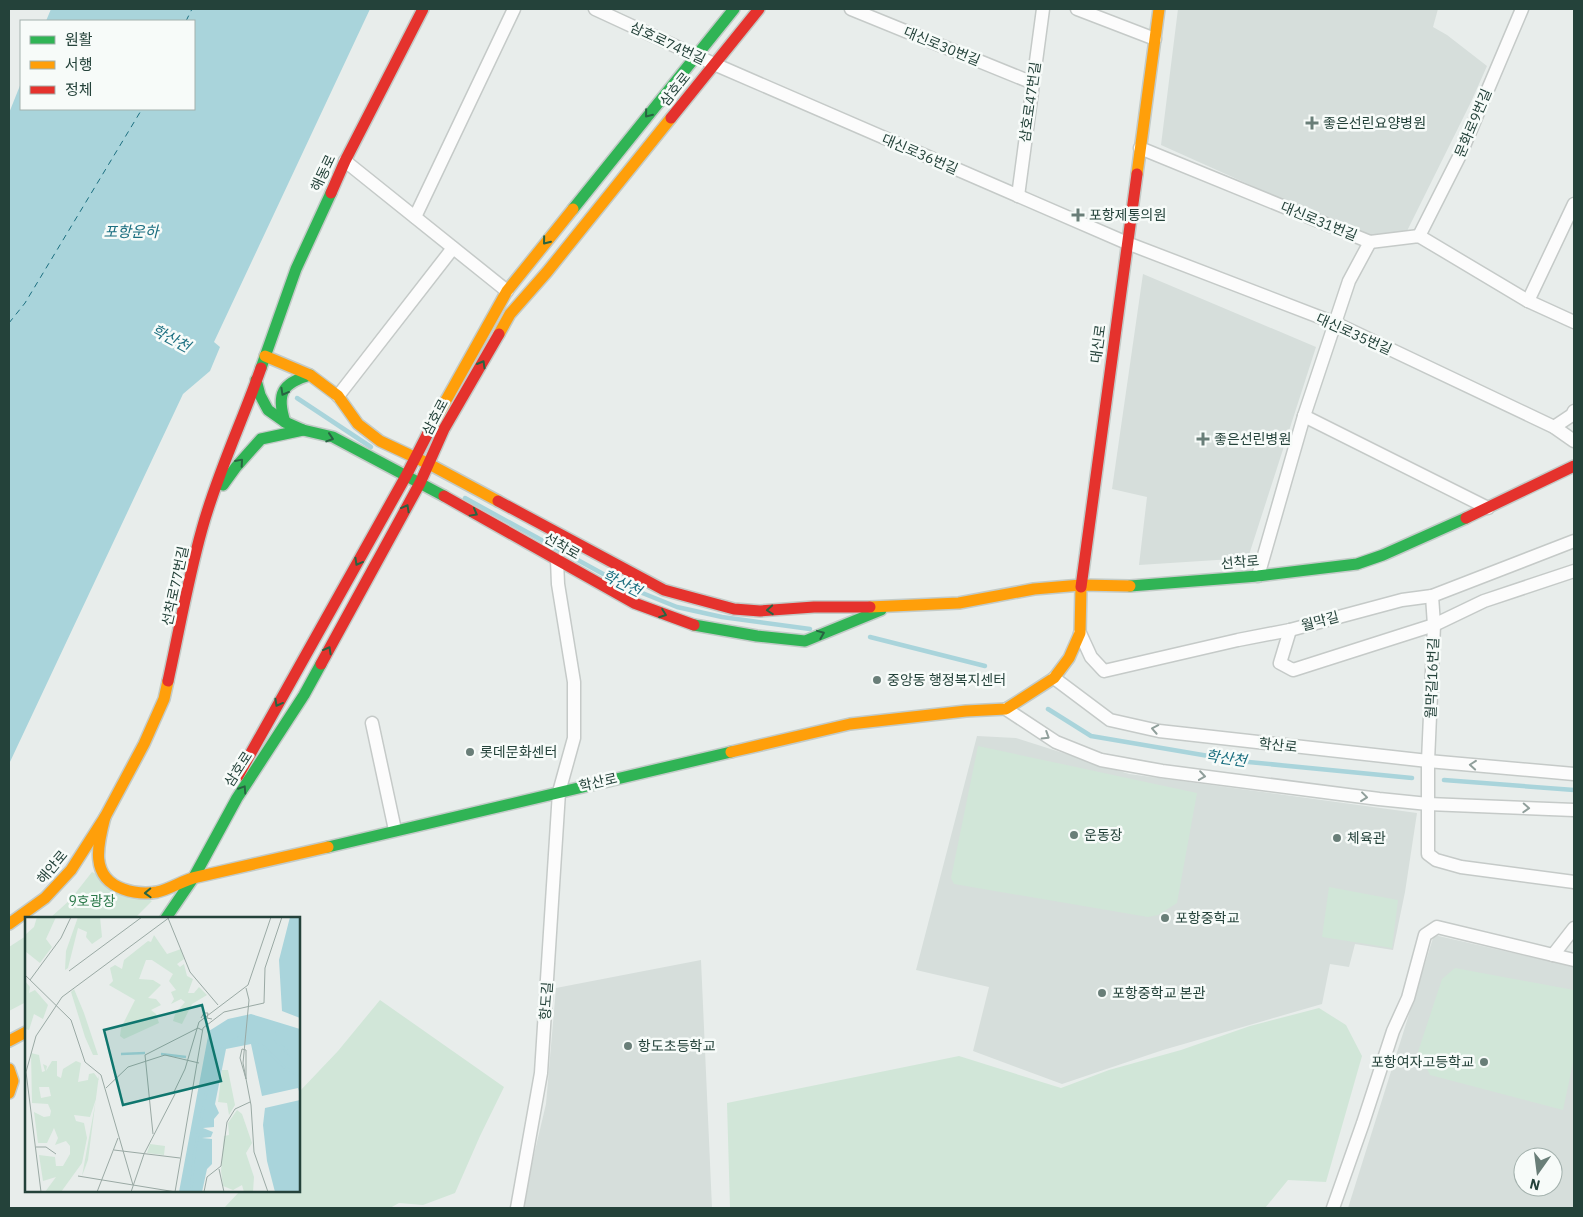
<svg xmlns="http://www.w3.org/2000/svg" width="1583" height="1217" font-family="'IBM Plex Sans','Noto Sans KR',sans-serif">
<rect width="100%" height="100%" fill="#e8edeb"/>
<g fill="#d6dedb" fill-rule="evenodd">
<path d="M 1178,9 L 1438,9 L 1433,27 L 1447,35 L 1487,66 L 1471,102 L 1407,231 L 1386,239 L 1355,232 L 1161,145 Z"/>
<path d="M 1143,274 L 1316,347 L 1248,558 L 1139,565 L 1147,497 L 1112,489 Z"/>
<path d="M 977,736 L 1016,738 L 1129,774 L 1417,813 L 1405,892 L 1393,950 L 1355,944 L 1349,967 L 1330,964 L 1322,1004 L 1163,1050 L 1062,1084 L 973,1051 L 989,987 L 916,970 Z"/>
<path d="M 1434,935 L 1574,967 L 1574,1208 L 1348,1208 ZM 1523,1157 L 1553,1157 L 1553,1187 L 1523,1187 Z"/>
<path d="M 701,960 L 712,1208 L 524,1208 L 528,1180 L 546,1104 L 556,988 Z"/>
</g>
<g fill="#d1e6d8">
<path d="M 978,746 L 1197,793 L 1177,903 L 1158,915 L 1148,917 L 954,884 L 951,878 Z"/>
<path d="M 92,872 L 152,901 L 135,918 L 50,918 L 70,900 Z"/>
<path d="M 1329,887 L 1398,900 L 1392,948 L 1322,937 Z"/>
<path d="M 26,936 L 26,1002 L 9,1011 L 9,947 Z"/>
<path d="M 1455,968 L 1574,990 L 1574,1058 L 1563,1110 L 1430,1075 L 1418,1052 L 1442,979 Z"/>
<path d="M 380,1000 L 504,1087 L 480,1136 L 455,1193 L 423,1205 L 399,1203 L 390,1208 L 224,1208 L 240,1191 L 299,1191 L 299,1092 L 338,1051 Z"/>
<path d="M 1319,1008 L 1346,1025 L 1362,1056 L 1326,1182 L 1288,1180 L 1265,1208 L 730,1208 L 727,1103 L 959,1056 L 1061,1088 L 1109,1070 L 1181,1050 L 1250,1026 Z"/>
</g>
<path fill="#a9d4db" d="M 51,9 L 370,9 L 214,342 L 220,347 L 210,371 L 183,394 L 9,764 L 9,113 L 21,83 L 21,109 L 194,109 L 194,21 L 46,21 Z"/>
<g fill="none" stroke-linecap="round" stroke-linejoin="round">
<g stroke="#a9d4db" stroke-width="4.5">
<path d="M 297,398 L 371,447"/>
<path d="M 465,498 L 625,586 L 677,607 L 722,617 L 810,629"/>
<path d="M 870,637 L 985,666"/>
<path d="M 1048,709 L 1091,736 L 1238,761 L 1412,778"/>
<path d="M 1444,780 L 1574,790"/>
</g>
<g stroke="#1c6f80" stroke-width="1" stroke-dasharray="6 5" stroke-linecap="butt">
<path d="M 186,21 L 192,9"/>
<path d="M 9,323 L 25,303 L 142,109"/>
</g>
<defs>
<g id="street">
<path d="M 595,9 L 714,64 L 1127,243 L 1335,323 L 1554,427 L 1574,441"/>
<path d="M 851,9 L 1033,83"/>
<path d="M 1077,9 L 1155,39"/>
<path d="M 1140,148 L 1370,242 L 1419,236 L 1528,301 L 1574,322"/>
<path d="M 345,161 L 507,291"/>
<path d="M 1018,196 L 1043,9"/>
<path d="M 415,217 L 514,9"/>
<path d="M 1419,236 L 1461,153 L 1522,9"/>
<path d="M 1528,301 L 1574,204"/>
<path d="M 338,396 L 453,248"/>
<path d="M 1304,416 L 1488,508"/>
<path d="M 1554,427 L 1572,415 L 1574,411"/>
<path d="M 1258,576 L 1304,416 L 1349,281 L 1370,242"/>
<path d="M 1432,596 L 1434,625 L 1428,761 L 1428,854 L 1436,860 L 1461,867 L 1574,882"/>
<path d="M 1290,630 L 1280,663 L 1293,670 L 1434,625 L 1484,601 L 1574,571"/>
<path d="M 1080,633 L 1091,657 L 1104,671 L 1238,640 L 1290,630 L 1402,600 L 1432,596 L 1574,541"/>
<path d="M 1054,678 L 1110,720 L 1159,731 L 1428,761 L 1574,774"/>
<path d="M 1006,709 L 1056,742 L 1101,760 L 1162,771 L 1379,799 L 1428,804 L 1574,810"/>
<path d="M 372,723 L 395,830"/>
<path d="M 1574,928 L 1553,955 L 1574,960"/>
<path d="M 517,1208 L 541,1073 L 559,792 L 574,738 L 574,682 L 558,584 L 557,560"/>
<path d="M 1333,1208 L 1363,1123 L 1393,1031 L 1408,998 L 1425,935 L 1437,927 L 1553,955"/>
</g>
<g id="fast">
<path d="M 573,209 L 734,9"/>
<path d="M 261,368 L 296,269 L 331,193"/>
<path d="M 256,380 L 260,395 L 268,410 L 285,422 L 303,430 L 333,437 L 444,496"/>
<path d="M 285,422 C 276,394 282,383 310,375"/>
<path d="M 223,485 L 236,467 L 261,439 L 303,430"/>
<path d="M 1130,586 L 1258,576 L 1357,564 L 1383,555 L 1466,518"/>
<path d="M 694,625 L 757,636 L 805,641 L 881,610"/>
<path d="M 328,847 L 731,752"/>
<path d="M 166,918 L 194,877 L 237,798 L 304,695 L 321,664"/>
</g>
<g id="slow">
<path d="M 1137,174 L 1159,9"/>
<path d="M 499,334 L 510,314 L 547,272 L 671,118"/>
<path d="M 265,356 L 310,375 L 338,396 L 358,424 L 380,441 L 429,464 L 498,501"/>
<path d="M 430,429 L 507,291 L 573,209"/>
<path d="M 870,607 L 959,603 L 1034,589 L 1081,585 L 1130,586"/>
<path d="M 731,752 L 850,724 L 966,711 L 1006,709 L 1054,678 L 1069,658 L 1080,633 L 1081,587"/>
<path d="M 105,817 C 98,844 89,877 123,889 C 134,893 146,894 157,892 C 171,889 183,880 197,877 C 240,867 284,857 328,847"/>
<path d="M 9,924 L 45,898 L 71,870 L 105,817 L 144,744 L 164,699 L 168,681"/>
<path d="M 9,1041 L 26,1032"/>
<path d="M 9,1069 L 13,1081 L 9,1093"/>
</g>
<g id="jam">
<path d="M 671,118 L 759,9"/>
<path d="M 331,193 L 345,161 L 423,9"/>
<path d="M 444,496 L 634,603 L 694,625"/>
<path d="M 498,501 L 664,590 L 734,609 L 760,611 L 814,607 L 870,607"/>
<path d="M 1466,518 L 1574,466"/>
<path d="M 1081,587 L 1137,174"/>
<path d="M 321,664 L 420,483 L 444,429 L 499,334"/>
<path d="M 168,681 C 179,631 188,579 202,529 C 217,474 242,422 261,368"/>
<path d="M 238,776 L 406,476 L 430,429"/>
</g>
</defs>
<use href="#street" stroke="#c5cac8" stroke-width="15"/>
<use href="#fast" stroke="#c3cbc8" stroke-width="14"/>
<use href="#slow" stroke="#c3cbc8" stroke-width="14"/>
<use href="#jam" stroke="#c3cbc8" stroke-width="14"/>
<use href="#street" stroke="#fcfcfc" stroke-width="12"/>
<use href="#fast" stroke="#30b455" stroke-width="11"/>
<use href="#slow" stroke="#ff9f0a" stroke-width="11"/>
<use href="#jam" stroke="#e5322d" stroke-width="11"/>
</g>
<defs><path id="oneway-chevron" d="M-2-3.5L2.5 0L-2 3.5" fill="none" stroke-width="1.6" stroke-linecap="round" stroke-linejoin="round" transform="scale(1.25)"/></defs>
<g stroke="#286442">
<use href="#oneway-chevron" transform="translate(648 114) rotate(129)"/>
<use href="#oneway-chevron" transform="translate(546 241) rotate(129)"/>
<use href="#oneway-chevron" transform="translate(482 364) rotate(-60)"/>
<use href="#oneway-chevron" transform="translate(284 392) rotate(119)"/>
<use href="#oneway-chevron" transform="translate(330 438) rotate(18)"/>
<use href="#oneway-chevron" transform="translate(240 462) rotate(-49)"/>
<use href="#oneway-chevron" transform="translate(406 508) rotate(-61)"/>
<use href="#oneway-chevron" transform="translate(474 513) rotate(29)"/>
<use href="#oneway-chevron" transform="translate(358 562) rotate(119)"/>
<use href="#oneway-chevron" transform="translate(770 610) rotate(176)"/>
<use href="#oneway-chevron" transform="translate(663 614) rotate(20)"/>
<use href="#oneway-chevron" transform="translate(821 634) rotate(-22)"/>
<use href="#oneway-chevron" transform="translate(328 650) rotate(-61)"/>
<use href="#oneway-chevron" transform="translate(278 703) rotate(119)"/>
<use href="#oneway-chevron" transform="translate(243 789) rotate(-57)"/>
<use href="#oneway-chevron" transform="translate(148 893) rotate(178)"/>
</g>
<g stroke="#909f9b">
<use href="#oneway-chevron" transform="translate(1155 729) rotate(-169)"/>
<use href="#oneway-chevron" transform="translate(1046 736) rotate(32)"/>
<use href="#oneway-chevron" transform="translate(1473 765) rotate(-175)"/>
<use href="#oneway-chevron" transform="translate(1202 776) rotate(8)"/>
<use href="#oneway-chevron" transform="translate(1364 797) rotate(7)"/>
<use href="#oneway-chevron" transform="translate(1526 808) rotate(3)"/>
</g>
<g fill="#697e78" stroke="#f7fbf9" stroke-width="2">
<path d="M1309.5 115.5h5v5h5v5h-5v5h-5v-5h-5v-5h5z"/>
<path d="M1075.5 207.5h5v5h5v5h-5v5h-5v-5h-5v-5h5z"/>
<path d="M1200.5 431.5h5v5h5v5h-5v5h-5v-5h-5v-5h5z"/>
<circle cx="877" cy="680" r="5"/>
<circle cx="470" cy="752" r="5"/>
<circle cx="1074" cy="835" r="5"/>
<circle cx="1337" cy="838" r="5"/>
<circle cx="1165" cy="918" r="5"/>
<circle cx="1102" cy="993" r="5"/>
<circle cx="628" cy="1046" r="5"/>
<circle cx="1484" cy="1062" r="5"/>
</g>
<g text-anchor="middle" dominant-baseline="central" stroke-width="5" stroke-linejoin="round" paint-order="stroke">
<g font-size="14" fill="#24423a" stroke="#f7fbf9">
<text transform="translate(668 43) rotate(25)">삼호로74번길</text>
<text transform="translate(942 46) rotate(22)">대신로30번길</text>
<text transform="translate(675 89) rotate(-51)">삼호로</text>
<text transform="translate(1030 102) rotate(-82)">삼호로47번길</text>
<text transform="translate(1473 123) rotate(-67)">문화로9번길</text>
<text transform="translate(920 154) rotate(23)">대신로36번길</text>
<text transform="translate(323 173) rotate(-65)">해동로</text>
<text transform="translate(1319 221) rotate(22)">대신로31번길</text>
<text transform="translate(1354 334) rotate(24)">대신로35번길</text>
<text transform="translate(1098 344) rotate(-82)">대신로</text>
<text transform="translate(435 417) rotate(-62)">삼호로</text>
<text transform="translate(562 546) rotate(29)">선착로</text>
<text transform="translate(1240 562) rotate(-5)">선착로</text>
<text transform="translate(175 586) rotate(-78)">선착로77번길</text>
<text transform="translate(1320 621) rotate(-15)">월막길</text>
<text transform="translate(1432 678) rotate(-88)">월막길16번길</text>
<text transform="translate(1278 745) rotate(6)">학산로</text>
<text transform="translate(238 769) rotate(-57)">삼호로</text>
<text transform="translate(598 782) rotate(-13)">학산로</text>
<text transform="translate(52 867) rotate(-50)">해안로</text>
<text transform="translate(546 1001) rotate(-86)">항도길</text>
</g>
<g font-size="14" fill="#24423a" stroke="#f7fbf9" text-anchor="start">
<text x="1323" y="123">좋은선린요양병원</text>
<text x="1089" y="215">포항제통의원</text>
<text x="1214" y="439">좋은선린병원</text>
<text x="887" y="680">중앙동 행정복지센터</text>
<text x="480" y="752">롯데문화센터</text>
<text x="1084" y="835">운동장</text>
<text x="1347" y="838">체육관</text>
<text x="1175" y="918">포항중학교</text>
<text x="1112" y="993">포항중학교 본관</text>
<text x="638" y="1046">항도초등학교</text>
<text x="1474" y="1062" text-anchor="end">포항여자고등학교</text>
</g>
<g font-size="14" fill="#2d7a4b" stroke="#f7fbf9">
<text x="92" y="901">9호광장</text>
</g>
<g font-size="15" font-style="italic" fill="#1c6f80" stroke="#f7fbf9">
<text x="131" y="231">포항운하</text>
<text transform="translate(171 338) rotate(28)">학산천</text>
<text transform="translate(622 583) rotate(26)">학산천</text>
<text transform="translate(1226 758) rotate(8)">학산천</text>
</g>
</g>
<g transform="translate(25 917)">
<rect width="275" height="275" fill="#e8edeb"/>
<path d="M 12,0 L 31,0 L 21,22 L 27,30 L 15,46 L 0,34 L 0,18 L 9,10 ZM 53,0 L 75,0 L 77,20 L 67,27 L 61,20 L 62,15 L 53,11 L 43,51 L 40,53 L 41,34 ZM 129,18 L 142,37 L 156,32 L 159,42 L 152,47 L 155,50 L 159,47 L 162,59 L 168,62 L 163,76 L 169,76 L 174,70 L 182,78 L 167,87 L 157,107 L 148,104 L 150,97 L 160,85 L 156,82 L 146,87 L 149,82 L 146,75 L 151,73 L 144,64 L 148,57 L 127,43 L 121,43 L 114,62 L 128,63 L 136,68 L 123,81 L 131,82 L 136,88 L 126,93 L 131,97 L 134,106 L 99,122 L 95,119 L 96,111 L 110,83 L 84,68 L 88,64 L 85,51 L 90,48 L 97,52 L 99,43 L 123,24 L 126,25 ZM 0,64 L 5,70 L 4,76 L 10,73 L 23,88 L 18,102 L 9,97 L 4,113 L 0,112 ZM 49,72 L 59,96 L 73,138 L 68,138 L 60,120 L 46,75 ZM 6,136 L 14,138 L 17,155 L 20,154 L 18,147 L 22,149 L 21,154 L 27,144 L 32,144 L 32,159 L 36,161 L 38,152 L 51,144 L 56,146 L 53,165 L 63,163 L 64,157 L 69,156 L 74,163 L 74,158 L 63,243 L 57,259 L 71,182 L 65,200 L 49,198 L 51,204 L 59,206 L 62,221 L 57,246 L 36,275 L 20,275 L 31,260 L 18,264 L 14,238 L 30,240 L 31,249 L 38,249 L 45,237 L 45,229 L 41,224 L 30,228 L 33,221 L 29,211 L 22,226 L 13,226 L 9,195 L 19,200 L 25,199 L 26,194 L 23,187 L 7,186 ZM 14,170 L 24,170 L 26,179 L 16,181 ZM 197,153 L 203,153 L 210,188 L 204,198 L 202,186 L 193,185 ZM 212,193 L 217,197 L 227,226 L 221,236 L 229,260 L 228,275 L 219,275 L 217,268 L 208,273 L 198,269 L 196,254 L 199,219 L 204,218 L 203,206 ZM 125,227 L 140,229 L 139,238 L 122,236 Z" fill="#d1e6d8" fill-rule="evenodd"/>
<path d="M 265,0 L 275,0 L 275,101 L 257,94 L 254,43 ZM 226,97 L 275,112 L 275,177 L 273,171 L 237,179 L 226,127 L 201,132 L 190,187 L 194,196 L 189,202 L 189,210 L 178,211 L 188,215 L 186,220 L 177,221 L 187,222 L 187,247 L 182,252 L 177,275 L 154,275 L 184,114 L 203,102 ZM 275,183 L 275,275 L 250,275 L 242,244 L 238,208 L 240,191 Z" fill="#a9d4db"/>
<path fill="none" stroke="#a9d4db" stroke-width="2.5" d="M 255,107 L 249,122 L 275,147M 96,137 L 120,136M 136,137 L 161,140M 166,275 L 169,239 L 180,181 L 190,145 L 199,128 L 213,121 L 224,123 L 239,130 L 260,151 L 275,159"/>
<path fill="none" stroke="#9aa9a4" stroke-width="1" d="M 143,1 L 165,55 L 193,88M 44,54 L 117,0M 0,58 L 46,103 L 60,145 L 76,158 L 108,268M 5,63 L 36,21 L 46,0M 221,71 L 224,83 L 218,146 L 226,188 L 229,235 L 243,275M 176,101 L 179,96 L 183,96 L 182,101 L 187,102M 217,132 L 221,133 L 221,162 L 215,141 ZM 81,171 L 103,150 L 140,138 L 174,146M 148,177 L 160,152 L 174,105 L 223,68 L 246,0M 128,217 L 120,138 L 173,111 L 177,113M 11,230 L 21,230 L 31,237M 89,233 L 155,241M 194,252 L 199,275M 53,259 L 108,268M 108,268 L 151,275M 16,275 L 1,155 L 11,119 L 37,80 L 145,0M 72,275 L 93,221M 106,275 L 119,237 L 150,177M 150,275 L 178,111 L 199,95 L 239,86 L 240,51 L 257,0M 179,275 L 182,260 L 196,249 L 202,205 L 210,192 L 225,185"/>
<path fill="#0f766e" fill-opacity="0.15" stroke="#0f766e" stroke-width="2.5" d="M 177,88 L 196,164 L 98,188 L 79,113 Z"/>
<rect width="275" height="275" fill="none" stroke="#24423a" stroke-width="2.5"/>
</g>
<rect width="1583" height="1217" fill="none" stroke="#24423a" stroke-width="20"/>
<rect x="20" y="20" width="175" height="90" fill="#f7fbf9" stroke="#a3b1ad"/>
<rect x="30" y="36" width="25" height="8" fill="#30b455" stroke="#a3b1ad"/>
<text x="65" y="45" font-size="15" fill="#24423a">원활</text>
<rect x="30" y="61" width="25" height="8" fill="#ff9f0a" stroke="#a3b1ad"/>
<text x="65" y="70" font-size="15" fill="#24423a">서행</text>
<rect x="30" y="86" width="25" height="8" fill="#e5322d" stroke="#a3b1ad"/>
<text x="65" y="95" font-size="15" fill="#24423a">정체</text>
<g transform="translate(1538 1172) rotate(194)"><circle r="24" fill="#f7fbf9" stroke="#a3b1ad"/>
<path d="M0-4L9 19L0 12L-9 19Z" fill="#697e78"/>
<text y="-8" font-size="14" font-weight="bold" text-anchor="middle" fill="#24423a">N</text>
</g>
</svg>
